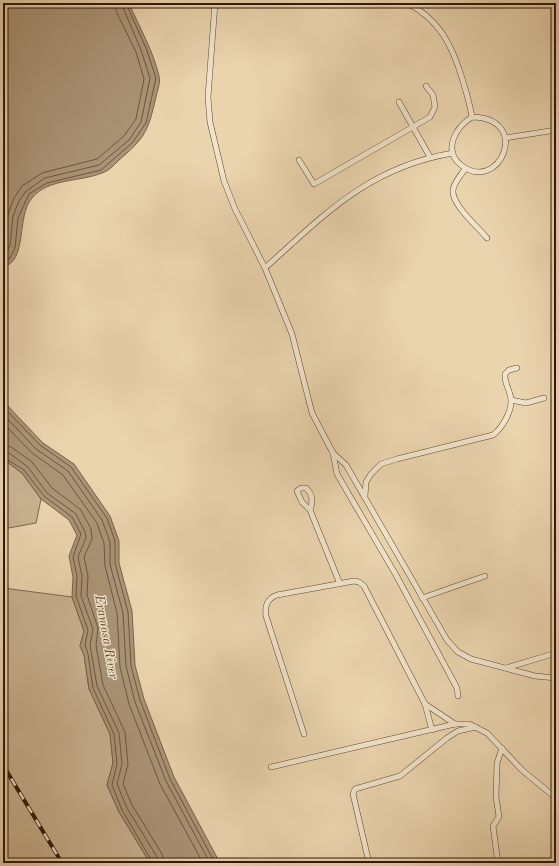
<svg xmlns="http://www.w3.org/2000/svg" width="559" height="866" font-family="'Old Standard TT',serif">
<rect width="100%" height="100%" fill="#ead4ae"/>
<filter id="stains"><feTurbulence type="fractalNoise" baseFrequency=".005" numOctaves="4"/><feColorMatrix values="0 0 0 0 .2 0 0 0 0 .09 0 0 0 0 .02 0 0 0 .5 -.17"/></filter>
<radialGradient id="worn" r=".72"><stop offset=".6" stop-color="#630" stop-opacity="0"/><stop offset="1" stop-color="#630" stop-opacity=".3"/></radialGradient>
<g fill="#cab492" stroke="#7c664e">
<path d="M 3,459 L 22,473 L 41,499 L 36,523 L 3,529 Z"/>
<path d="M 3,588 L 72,597 L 84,631 L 80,646 L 84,655 L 89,689 L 110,734 L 113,763 L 107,785 L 119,812 L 150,863 L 3,863 Z"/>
</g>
<g fill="#aa9476" stroke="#79624a">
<path d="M 3,3 L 129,3 C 139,27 153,50 159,76 C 161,82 157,91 156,97 C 148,131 146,137 119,160 C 114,165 109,171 102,173 C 80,182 48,178 32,198 C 16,216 28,261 3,267 Z"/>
<path d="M 3,401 L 43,443 L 74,464 L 110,516 L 119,541 L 119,563 L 132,611 L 135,665 L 144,699 L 174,777 L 220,863 L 150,863 L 119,812 L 107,785 L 113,763 L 110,734 L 89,689 L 84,655 L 80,646 L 84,631 L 72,597 L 73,577 L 69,556 L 77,535 L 69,520 L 41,499 L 22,473 L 3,459 Z"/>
</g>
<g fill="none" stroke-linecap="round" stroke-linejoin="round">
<g stroke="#6c5640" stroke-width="1">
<path d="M 3,248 L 8,214 L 14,198 L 22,186 L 42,173 L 97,159 L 124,136 L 136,119 L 144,79 L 136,52 L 116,11 L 115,3"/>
<path d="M 3,258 L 10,246 L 13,216 L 19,201 L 26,191 L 45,178 L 99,165 L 129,140 L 141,122 L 150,78 L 141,50 L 121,3"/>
<path d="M 3,263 L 10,258 L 15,248 L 18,218 L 29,194 L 47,183 L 101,170 L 132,143 L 146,123 L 156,78 L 146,48 L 126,3"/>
<path d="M 3,407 L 40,445 L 71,467 L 107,518 L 115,541 L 115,563 L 128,612 L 131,666 L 140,700 L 170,779 L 215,863"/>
<path d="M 3,414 L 36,449 L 68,471 L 102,520 L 110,542 L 110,564 L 123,613 L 126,666 L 135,702 L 166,781 L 210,863"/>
<path d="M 3,423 L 32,453 L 63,475 L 97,523 L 104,543 L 105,566 L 117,613 L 120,667 L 129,704 L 160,784 L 203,863"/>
<path d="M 3,445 L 11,447 L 32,462 L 52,488 L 81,510 L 91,529 L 92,539 L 84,557 L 88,576 L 87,595 L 98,628 L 96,645 L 103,685 L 125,732 L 128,764 L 123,784 L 132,805 L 162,854 L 164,863"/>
<path d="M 3,451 L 9,453 L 28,467 L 47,493 L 76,514 L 85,532 L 86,538 L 78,557 L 82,576 L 81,596 L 93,629 L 90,645 L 97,686 L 119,733 L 122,764 L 117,784 L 127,808 L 157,857 L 158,863"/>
<path d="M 3,457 L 24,470 L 44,496 L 72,517 L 81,534 L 73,557 L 77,576 L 76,596 L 88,630 L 85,645 L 88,654 L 93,688 L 114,734 L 117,764 L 112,785 L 122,810 L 153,863"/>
</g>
<defs>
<g id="lane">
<path d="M 215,3 L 208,97 L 210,122 L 224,181 L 235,209 L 265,268 L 292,334 L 312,413 L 333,453 L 337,474 L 396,575 L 457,688 L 458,696"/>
<path d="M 407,3 C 439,19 452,45 462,78 C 466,91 470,104 472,117"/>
<path d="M 399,102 L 430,157"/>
<path d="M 472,117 C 533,118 499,195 461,165 C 442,150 456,127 472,117 Z"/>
<path d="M 505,138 L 556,130"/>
<path d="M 299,160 L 314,184 L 430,117 L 435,107 L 433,95 L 426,86"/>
<path d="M 465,169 C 461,175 454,182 453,190 C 451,204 478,227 487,238"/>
<path d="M 265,268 C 325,214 369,167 453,153"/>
<path d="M 511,400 L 526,403 L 544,398"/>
<path d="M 333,453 L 346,465 L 447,640 L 458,652 L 471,659 L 535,676 L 556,678"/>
<path d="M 365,496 L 366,482 L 371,474 L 381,464 L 397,459 L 493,435 C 502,428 512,412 511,399 C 510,390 504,383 505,374 L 509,370 L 517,368"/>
<path d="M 310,510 C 313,502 313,494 306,488 L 301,488 L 297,491 L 302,502 L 310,510 L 340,584"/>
<path d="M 422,598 L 485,576"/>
<path d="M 506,668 L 556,653"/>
<path d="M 425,704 L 455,724"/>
<path d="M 304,734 L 266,616 C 265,607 266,599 277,595 L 354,581 L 359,582 L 364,586 L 425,704 L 432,730"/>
<path d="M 271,767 L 455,724 L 469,724 L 487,733 L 522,770 L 556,798"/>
<path d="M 369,863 L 353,794 L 355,789 L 400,776 L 447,738 L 458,731 L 476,727"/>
<path d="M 498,863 L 493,826 L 499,817 L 496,797 L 497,763 L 502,748"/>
</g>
</defs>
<use href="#lane" stroke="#5e4732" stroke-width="6"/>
<use href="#lane" stroke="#f1e3ca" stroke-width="5"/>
<defs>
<path id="rail" d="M 3,765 L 62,863"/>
</defs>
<use href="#rail" stroke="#2f1809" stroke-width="4"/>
<use href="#rail" stroke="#f1e3ca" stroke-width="2.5" stroke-dasharray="8" stroke-linecap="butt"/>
</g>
<g text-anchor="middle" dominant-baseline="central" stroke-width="3" stroke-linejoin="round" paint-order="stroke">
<g font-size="13" font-style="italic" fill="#604a35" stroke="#f1e3ca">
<text transform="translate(106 637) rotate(80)">Eramosa River</text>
</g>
</g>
<rect width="559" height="866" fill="none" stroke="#ead4ae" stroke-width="16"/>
<rect x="4" y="4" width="551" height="858" fill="none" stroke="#2f1809" stroke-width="2"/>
<rect x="8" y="8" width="543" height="850" fill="none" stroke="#2f1809"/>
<rect width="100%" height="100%" filter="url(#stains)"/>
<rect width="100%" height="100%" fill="url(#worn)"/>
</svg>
